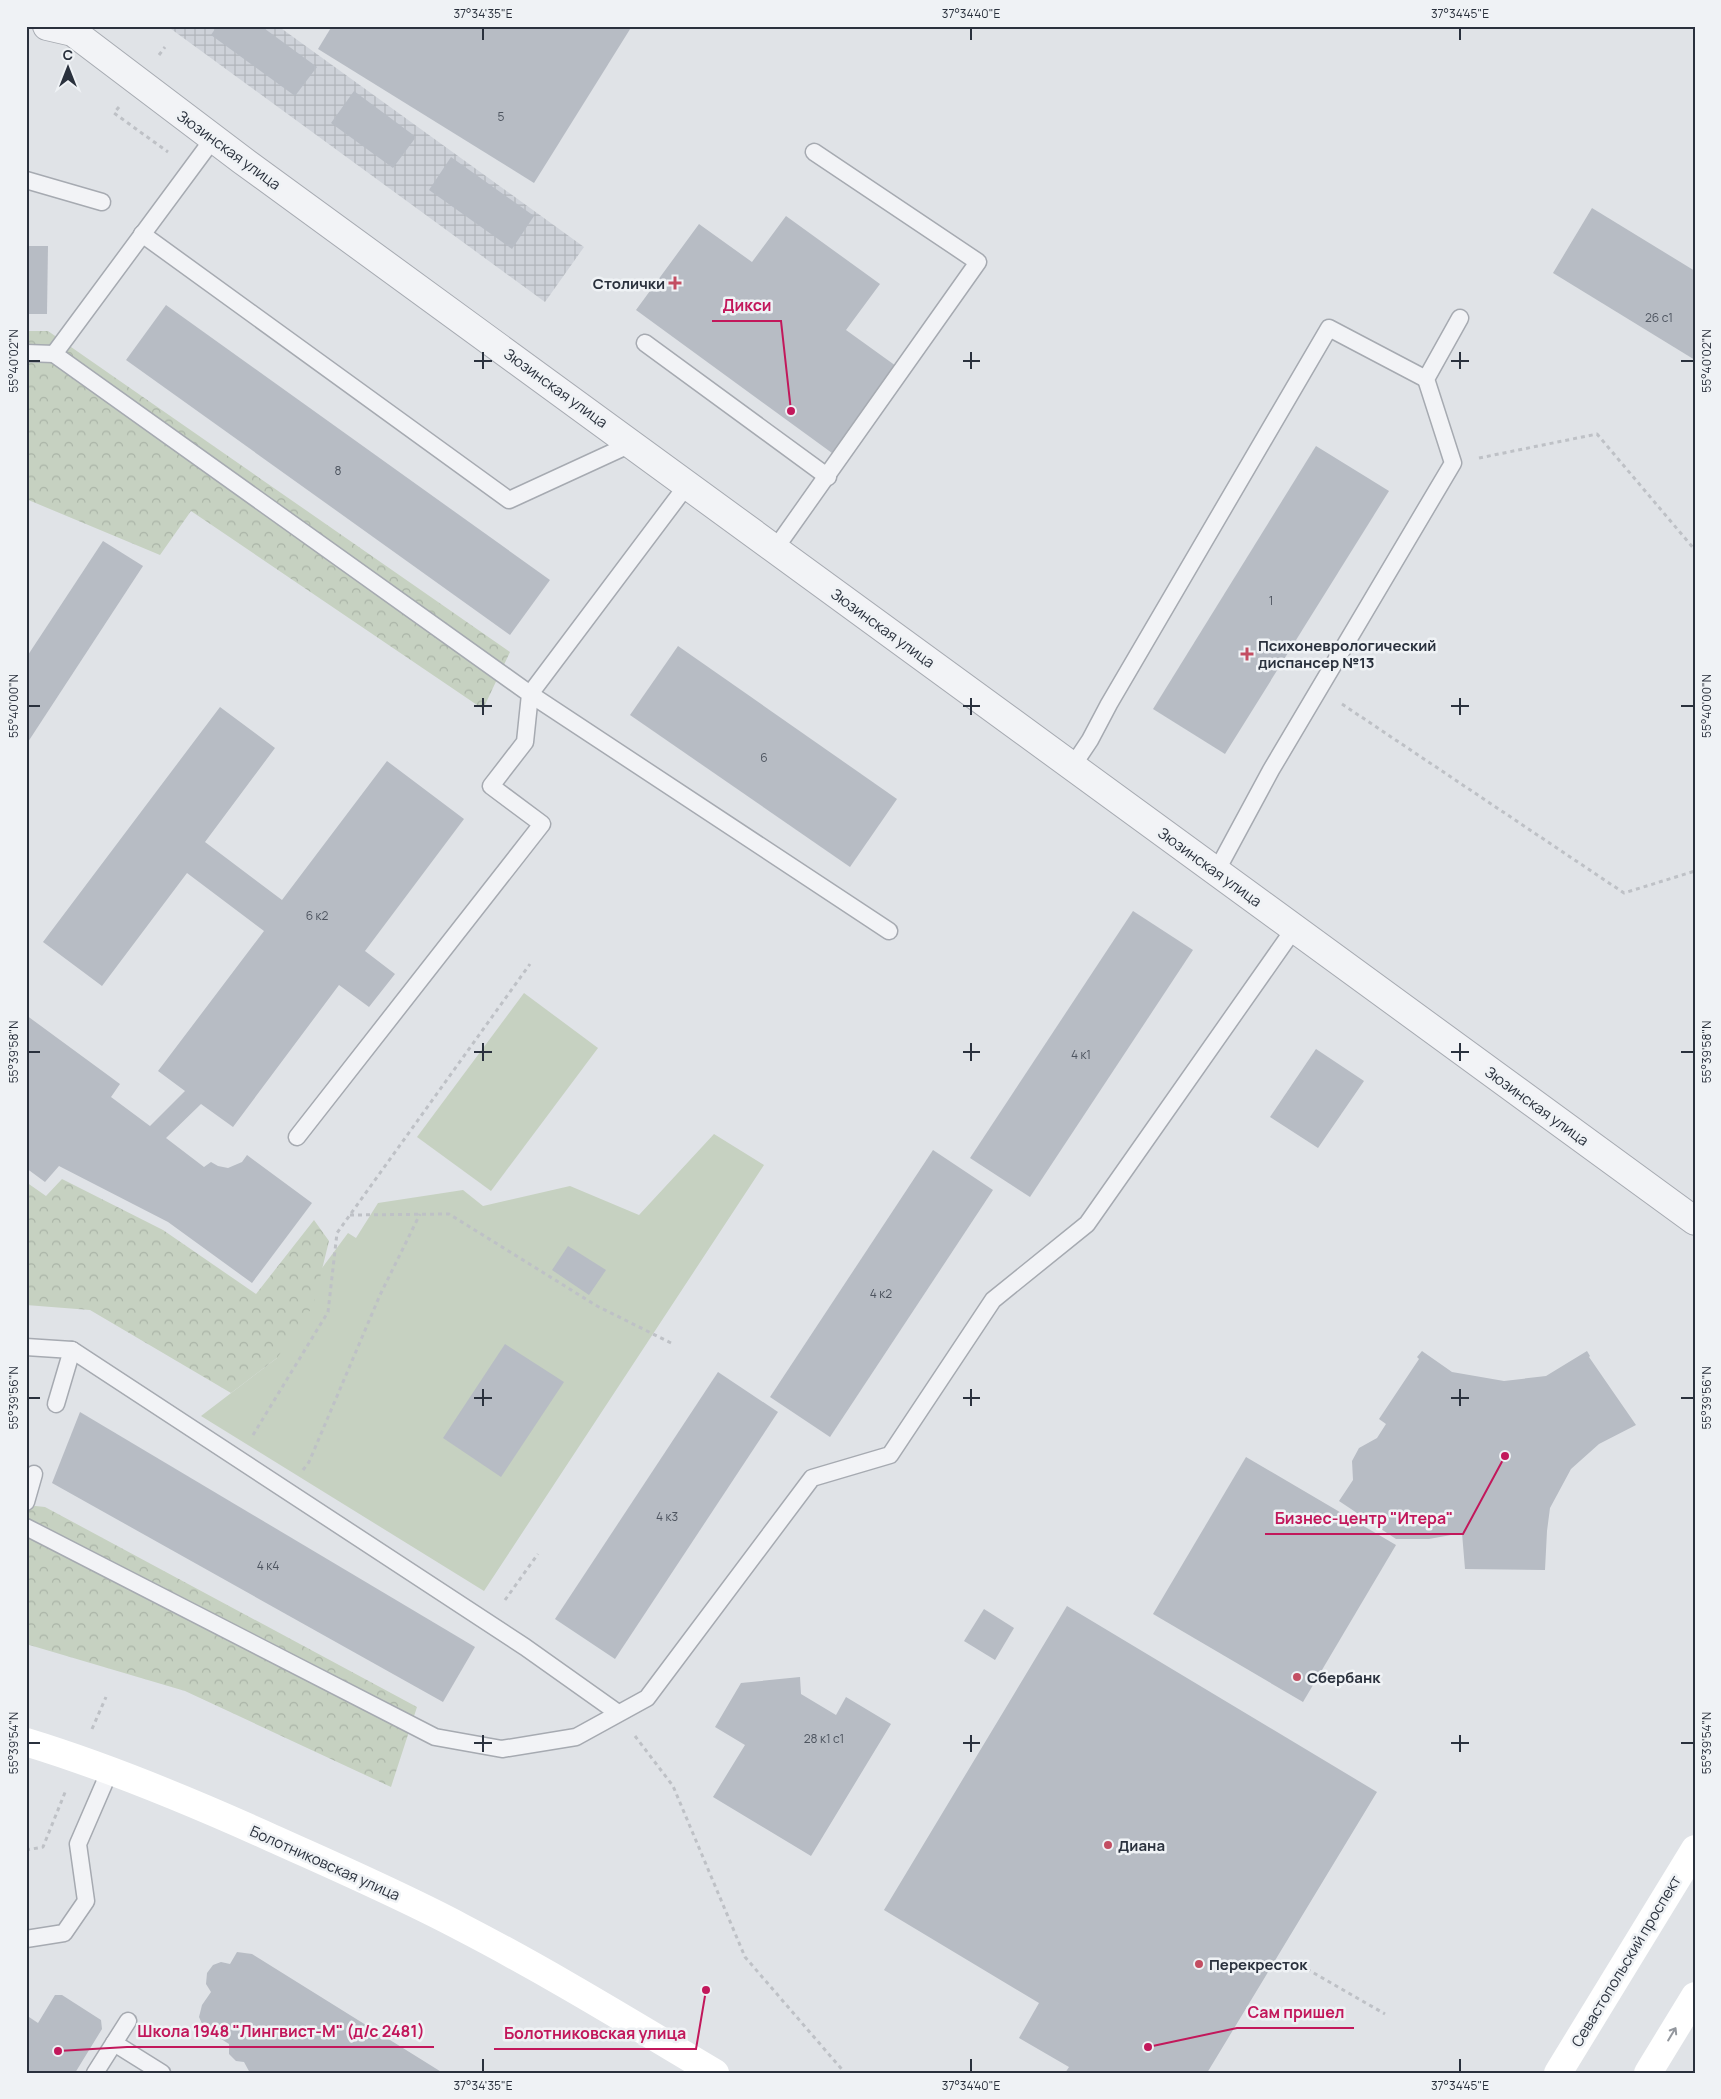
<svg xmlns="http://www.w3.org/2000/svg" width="1721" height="2099" font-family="Manrope,sans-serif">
<defs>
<pattern id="industrial-grid" width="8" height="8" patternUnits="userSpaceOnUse" patternTransform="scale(1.25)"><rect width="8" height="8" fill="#ced2d9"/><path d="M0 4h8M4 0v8" fill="none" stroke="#b1b5bb"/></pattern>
<pattern id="forest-crowns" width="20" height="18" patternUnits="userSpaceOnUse" patternTransform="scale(1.25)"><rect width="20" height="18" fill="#c6d1c1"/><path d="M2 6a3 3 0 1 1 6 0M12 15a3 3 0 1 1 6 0" fill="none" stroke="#aab4a7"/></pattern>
</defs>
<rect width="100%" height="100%" fill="#e0e3e7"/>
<path fill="url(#industrial-grid)" d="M 167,26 L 278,26 L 584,247 L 545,302 Z"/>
<g fill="#c6d1c1">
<path d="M 524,993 L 598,1048 L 491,1191 L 417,1137 Z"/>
<path d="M 714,1134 L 764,1165 L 484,1591 L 201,1416 L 277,1358 L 270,1338 L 348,1233 L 356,1238 L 378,1203 L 463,1190 L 483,1206 L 570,1186 L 639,1215 Z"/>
</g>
<g fill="url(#forest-crowns)">
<path d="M 26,331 L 48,331 L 510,652 L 483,709 L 191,511 L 160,555 L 26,499 Z"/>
<path d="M 62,1179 L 163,1230 L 256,1294 L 314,1220 L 329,1241 L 313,1306 L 277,1358 L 231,1393 L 90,1310 L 26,1305 L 26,1182 L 46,1196 Z"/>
<path d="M 26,1505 L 45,1507 L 417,1707 L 391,1787 L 185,1691 L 26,1644 Z"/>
</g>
<g fill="#b7bcc4">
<path d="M 217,26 L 261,26 L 317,67 L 295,96 L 211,35 Z"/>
<path d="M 332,26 L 632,26 L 534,183 L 318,49 Z"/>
<path d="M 354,91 L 416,137 L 393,168 L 331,123 Z"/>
<path d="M 451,157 L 534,216 L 512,249 L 429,190 Z"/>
<path d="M 1592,208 L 1695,271 L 1695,360 L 1553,273 Z"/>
<path d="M 786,216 L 880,284 L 846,330 L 896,366 L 832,453 L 636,310 L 699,224 L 752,262 Z"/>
<path d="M 26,246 L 48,246 L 47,314 L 26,314 Z"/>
<path d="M 166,305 L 550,580 L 510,635 L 126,360 Z"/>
<path d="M 1316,446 L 1389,491 L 1225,754 L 1153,709 Z"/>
<path d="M 103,541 L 143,566 L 26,745 L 26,658 Z"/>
<path d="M 678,646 L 897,799 L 850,867 L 630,715 Z"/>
<path d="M 220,707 L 275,748 L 205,842 L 282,900 L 387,761 L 464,819 L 365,951 L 395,974 L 369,1007 L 339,985 L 233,1127 L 201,1104 L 166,1138 L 204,1167 L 211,1162 L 218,1166 L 228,1168 L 242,1162 L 247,1155 L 312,1203 L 252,1283 L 168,1222 L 59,1166 L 45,1182 L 26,1168 L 26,1015 L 120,1084 L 111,1097 L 150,1126 L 185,1091 L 158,1071 L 264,931 L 187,873 L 102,986 L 43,942 Z"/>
<path d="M 1133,911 L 1193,950 L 1030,1197 L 970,1158 Z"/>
<path d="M 1316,1049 L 1364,1081 L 1318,1148 L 1270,1117 Z"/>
<path d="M 933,1150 L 993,1190 L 830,1437 L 770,1397 Z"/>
<path d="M 568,1246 L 606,1270 L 589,1295 L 552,1270 Z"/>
<path d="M 505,1344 L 564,1382 L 501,1477 L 443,1438 Z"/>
<path d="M 1422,1351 L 1452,1372 L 1504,1381 L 1546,1376 L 1587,1351 L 1590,1356 L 1589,1357 L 1636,1425 L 1599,1444 L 1571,1469 L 1550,1508 L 1547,1531 L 1545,1570 L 1465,1569 L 1462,1533 L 1429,1539 L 1396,1539 L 1339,1501 L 1353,1480 L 1352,1461 L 1359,1448 L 1377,1438 L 1386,1424 L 1379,1419 L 1419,1359 L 1417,1357 Z"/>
<path d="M 718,1372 L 778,1412 L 615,1659 L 555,1619 Z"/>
<path d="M 80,1412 L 475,1647 L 443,1702 L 52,1483 Z"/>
<path d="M 1246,1457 L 1396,1545 L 1303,1702 L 1153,1614 Z"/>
<path d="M 1067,1606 L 1377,1792 L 1207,2073 L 1065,2073 L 1069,2067 L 1019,2038 L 1039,2003 L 884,1910 Z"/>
<path d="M 984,1609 L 1014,1628 L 995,1660 L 964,1641 Z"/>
<path d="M 800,1677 L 801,1694 L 836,1715 L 846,1697 L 891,1724 L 811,1856 L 713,1797 L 745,1745 L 715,1727 L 741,1683 Z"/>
<path d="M 237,1952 L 252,1954 L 443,2073 L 250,2073 L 244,2062 L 236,2061 L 229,2054 L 229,2044 L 204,2028 L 199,2017 L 202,2005 L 211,1992 L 206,1984 L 207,1973 L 213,1965 L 221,1962 L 230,1964 Z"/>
<path d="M 55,1995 L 62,1995 L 101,2020 L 102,2029 L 75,2073 L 26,2073 L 26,2015 L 38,2023 Z"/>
</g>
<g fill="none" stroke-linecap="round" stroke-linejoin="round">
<defs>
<g id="lane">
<path d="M 213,139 L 54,354 L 530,694 L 525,742 L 491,786 L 542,824 L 297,1137"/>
<path d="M 26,180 L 102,202"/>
<path d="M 142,234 L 509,500 L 633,443"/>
<path d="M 645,343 L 828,477"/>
<path d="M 26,353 L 54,354"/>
<path d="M 687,485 L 530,694 L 889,931"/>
<path d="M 775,549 L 978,262 L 814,152"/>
<path d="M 1072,767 L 1090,740 L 1109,704 L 1329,328 L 1426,379"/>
<path d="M 1216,872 L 1271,770 L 1453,463 L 1426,379 L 1460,318"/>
<path d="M 26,1347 L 72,1350 L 525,1647 L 618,1713"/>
<path d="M 56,1404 L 72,1350"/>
<path d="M 26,1502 L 34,1474"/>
<path d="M 26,1527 L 435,1737 L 502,1749 L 576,1737 L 647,1698 L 812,1478 L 890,1455 L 993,1300 L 1087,1224 L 1294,929"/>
<path d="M 26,1939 L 64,1933 L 86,1901 L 78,1844 L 110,1770"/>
<path d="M 114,2043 L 162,2073"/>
<path d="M 95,2073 L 128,2021"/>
</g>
<path id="street" d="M 47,26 L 73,32 L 242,160 L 1695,1221"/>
</defs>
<use href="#lane" stroke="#a6aab1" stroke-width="19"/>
<use href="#street" stroke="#a6aab1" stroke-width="30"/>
<g stroke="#bec1c6" stroke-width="3" stroke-dasharray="4 4" stroke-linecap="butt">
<path d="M 159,55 L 165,47"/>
<path d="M 119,107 L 114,113 L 168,152"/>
<path d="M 1479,458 L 1597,434 L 1695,550"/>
<path d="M 1342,704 L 1624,893 L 1695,871"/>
<path d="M 350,1215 L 449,1214 L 597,1306 L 671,1343"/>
<path d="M 253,1435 L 328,1312 L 337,1233 L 530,964"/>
<path d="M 303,1470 L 309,1462 L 380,1295 L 420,1214"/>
<path d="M 505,1600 L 538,1554"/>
<path d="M 92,1729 L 106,1697"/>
<path d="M 635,1736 L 673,1786 L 745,1957 L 845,2073"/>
<path d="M 26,1850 L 43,1847 L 66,1790"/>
<path d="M 1293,1961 L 1385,2014"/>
</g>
<use href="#lane" stroke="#f2f3f6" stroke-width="16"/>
<use href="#street" stroke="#f2f3f6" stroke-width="28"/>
<g stroke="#fff" stroke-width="28">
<path d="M 26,1742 C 108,1767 185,1799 263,1834 C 329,1864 397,1893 461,1927 C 548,1972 631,2023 715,2073"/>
<path d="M 1558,2073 L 1695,1849"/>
<path d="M 1648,2073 L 1695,1996"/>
</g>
</g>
<defs><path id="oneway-shaft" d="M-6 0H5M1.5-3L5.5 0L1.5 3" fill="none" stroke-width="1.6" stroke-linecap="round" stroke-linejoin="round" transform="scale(1.25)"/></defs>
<use stroke="#94989e" href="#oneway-shaft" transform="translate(1672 2034) rotate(-59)"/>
<path fill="none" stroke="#2a313d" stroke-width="2" d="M 483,28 L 483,40M 971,28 L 971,40M 1460,28 L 1460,40M 483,352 L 483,369M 971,352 L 971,369M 1460,352 L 1460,369M 28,361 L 40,361M 474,361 L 492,361M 963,361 L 980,361M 1451,361 L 1469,361M 1681,361 L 1694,361M 483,698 L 483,715M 971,698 L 971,715M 1460,698 L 1460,715M 28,706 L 40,706M 474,706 L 492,706M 963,706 L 980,706M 1451,706 L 1469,706M 1681,706 L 1694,706M 483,1043 L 483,1061M 971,1043 L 971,1061M 1460,1043 L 1460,1061M 28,1052 L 40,1052M 474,1052 L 492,1052M 963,1052 L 980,1052M 1451,1052 L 1469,1052M 1681,1052 L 1694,1052M 483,1389 L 483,1406M 971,1389 L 971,1406M 1460,1389 L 1460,1406M 28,1398 L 40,1398M 474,1398 L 492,1398M 963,1398 L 980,1398M 1451,1398 L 1469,1398M 1681,1398 L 1694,1398M 483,1735 L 483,1752M 971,1735 L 971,1752M 1460,1735 L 1460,1752M 28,1743 L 40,1743M 474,1743 L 492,1743M 963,1743 L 980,1743M 1451,1743 L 1469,1743M 1681,1743 L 1694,1743M 483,2059 L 483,2072M 971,2059 L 971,2072M 1460,2059 L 1460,2072"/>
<g fill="#c34e62" stroke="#eff2f5" stroke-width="2">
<path d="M672.5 275.5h5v5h5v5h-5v5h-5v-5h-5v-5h5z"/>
<path d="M1244.5 646.5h5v5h5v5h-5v5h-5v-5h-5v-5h5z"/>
<circle cx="1297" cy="1677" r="5"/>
<circle cx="1108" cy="1845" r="5"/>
<circle cx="1199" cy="1964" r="5"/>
</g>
<g text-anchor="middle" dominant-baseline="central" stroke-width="5" stroke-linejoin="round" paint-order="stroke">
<g font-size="12" fill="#4d545f">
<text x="501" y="116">5</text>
<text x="1659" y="317">26 с1</text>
<text x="338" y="470">8</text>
<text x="1271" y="600">1</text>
<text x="764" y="757">6</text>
<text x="317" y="915">6 к2</text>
<text x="1081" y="1054">4 к1</text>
<text x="881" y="1293">4 к2</text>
<text x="667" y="1516">4 к3</text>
<text x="268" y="1565">4 к4</text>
<text x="824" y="1738">28 к1 с1</text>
</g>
<g font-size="15" fill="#2a313d" stroke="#eff2f5">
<text transform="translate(229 150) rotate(36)">Зюзинская улица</text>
<text transform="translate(556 388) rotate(36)">Зюзинская улица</text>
<text transform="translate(883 628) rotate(36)">Зюзинская улица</text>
<text transform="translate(1210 867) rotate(36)">Зюзинская улица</text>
<text transform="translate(1537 1106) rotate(36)">Зюзинская улица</text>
<text transform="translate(325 1863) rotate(24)">Болотниковская улица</text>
<text transform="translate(1626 1961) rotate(-59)">Севастопольский проспект</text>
</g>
<g font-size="15" font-weight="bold" fill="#2a313d" stroke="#eff2f5" text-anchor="start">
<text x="665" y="283" text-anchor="end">Столички</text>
<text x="1258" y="645">Психоневрологический<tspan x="1258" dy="17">диспансер №13</tspan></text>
<text x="1307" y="1677">Сбербанк</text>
<text x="1118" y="1845">Диана</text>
<text x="1209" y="1964">Перекресток</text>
</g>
</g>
<path fill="none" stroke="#c2185b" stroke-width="2" d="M791 411L781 321H712M1505 1456L1463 1534H1265M1148 2047L1237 2028H1354M58 2051L127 2047H434M706 1990L696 2049H494"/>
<g fill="#c2185b" stroke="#eff2f5" stroke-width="2">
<circle cx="791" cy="411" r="5"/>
<circle cx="1505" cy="1456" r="5"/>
<circle cx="1148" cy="2047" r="5"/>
<circle cx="58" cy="2051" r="5"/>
<circle cx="706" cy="1990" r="5"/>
</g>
<g font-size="16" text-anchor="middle" font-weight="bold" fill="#c2185b" stroke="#eff2f5" stroke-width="5" stroke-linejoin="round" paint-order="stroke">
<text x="747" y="311">Дикси</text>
<text x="1364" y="1524">Бизнес-центр "Итера"</text>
<text x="1296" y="2018">Сам пришел</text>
<text x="281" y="2037">Школа 1948 "Лингвист-М" (д/с 2481)</text>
<text x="595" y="2039">Болотниковская улица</text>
</g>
<rect width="1721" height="2099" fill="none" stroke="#eff2f5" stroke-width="55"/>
<g transform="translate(68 68)" stroke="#eff2f5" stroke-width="4" paint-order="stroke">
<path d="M0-4L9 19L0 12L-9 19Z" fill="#2a313d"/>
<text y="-8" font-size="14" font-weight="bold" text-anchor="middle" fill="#2a313d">С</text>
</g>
<rect x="28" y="28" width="1666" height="2044" fill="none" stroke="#2a313d" stroke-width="2"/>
<g font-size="12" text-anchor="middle" fill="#2a313d">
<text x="483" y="18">37°34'35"E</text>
<text x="971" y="18">37°34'40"E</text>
<text x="1460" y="18">37°34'45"E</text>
<text transform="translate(14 361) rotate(-90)" y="4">55°40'02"N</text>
<text transform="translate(1707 361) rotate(-90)" y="4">55°40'02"N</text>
<text transform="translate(14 706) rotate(-90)" y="4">55°40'00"N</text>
<text transform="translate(1707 706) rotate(-90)" y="4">55°40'00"N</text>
<text transform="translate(14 1052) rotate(-90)" y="4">55°39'58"N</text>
<text transform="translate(1707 1052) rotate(-90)" y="4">55°39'58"N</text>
<text transform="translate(14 1398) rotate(-90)" y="4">55°39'56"N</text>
<text transform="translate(1707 1398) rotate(-90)" y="4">55°39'56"N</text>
<text transform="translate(14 1743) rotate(-90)" y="4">55°39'54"N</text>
<text transform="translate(1707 1743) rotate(-90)" y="4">55°39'54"N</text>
<text x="483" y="2090">37°34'35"E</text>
<text x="971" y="2090">37°34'40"E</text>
<text x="1460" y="2090">37°34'45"E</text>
</g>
</svg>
